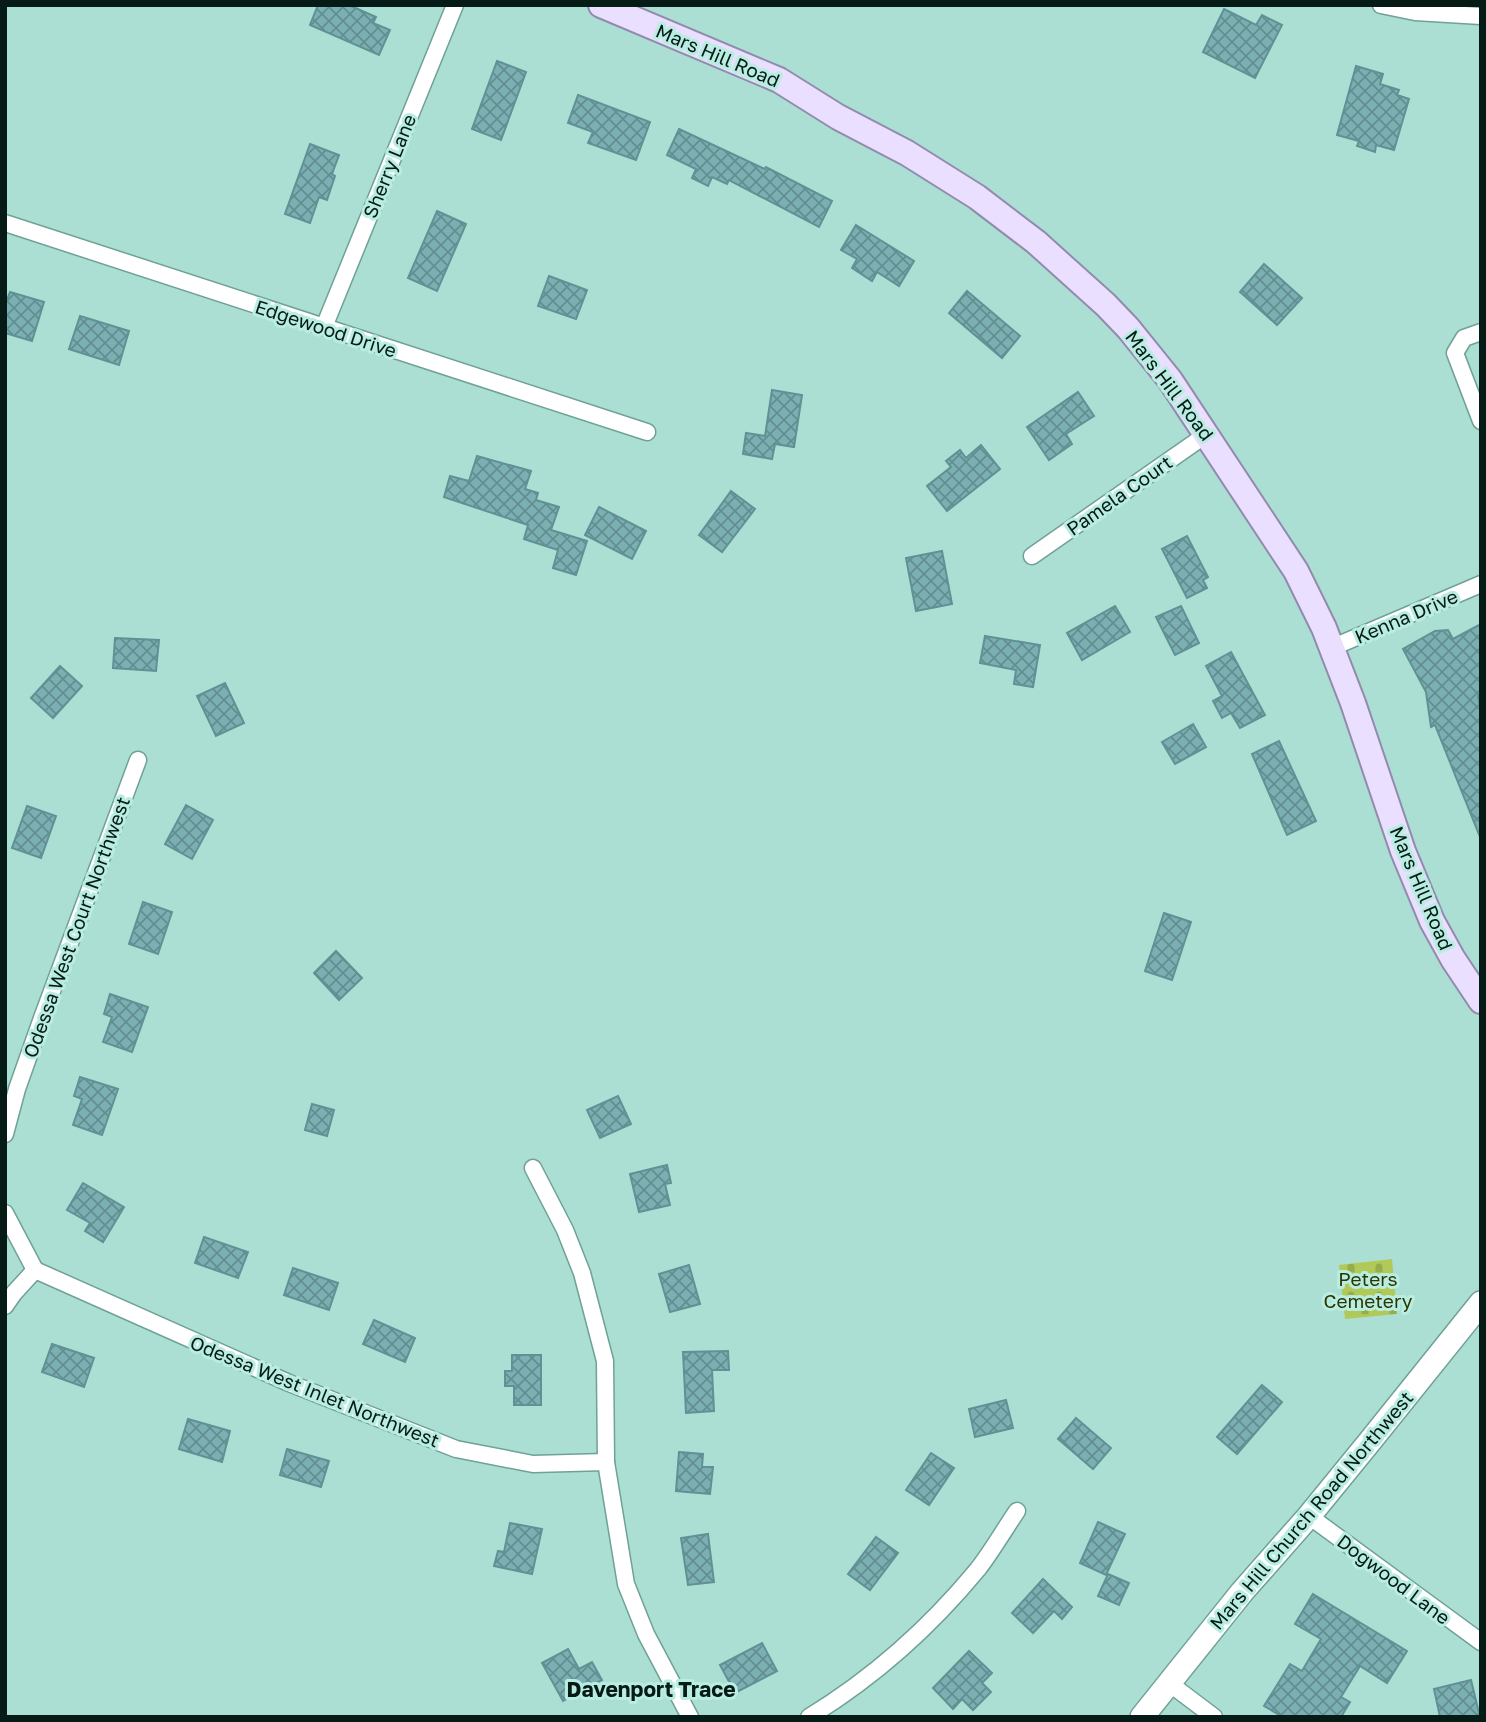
<svg xmlns="http://www.w3.org/2000/svg" width="1486" height="1722" font-family="'Golos Text',sans-serif">
<defs>
<pattern id="cemetery-stones" width="16" height="16" patternUnits="userSpaceOnUse" patternTransform="scale(1.75)"><rect width="16" height="16" fill="#b0c959"/><path d="M2 7V4a2 2 0 0 1 4 0v3zM10 15v-3a2 2 0 0 1 4 0v3z" fill="#96ac4d"/></pattern>
<pattern id="building-cross-hatch" width="8" height="8" patternUnits="userSpaceOnUse" patternTransform="scale(1.75)"><rect width="8" height="8" fill="#7bb0b3"/><path d="M0 0l8 8M0 8l8-8" fill="none" stroke="#638e91"/></pattern>
</defs>
<rect width="100%" height="100%" fill="#acdfd4"/>
<path fill="url(#cemetery-stones)" d="M 1392,1259 L 1397,1314 L 1345,1319 L 1339,1265 Z"/>
<g fill="url(#building-cross-hatch)" stroke="#5e9294" stroke-width="2">
<path d="M 318,5 L 349,5 L 376,17 L 373,23 L 390,30 L 379,55 L 310,25 Z"/>
<path d="M 1224,9 L 1256,25 L 1262,15 L 1282,25 L 1255,78 L 1203,52 Z"/>
<path d="M 497,61 L 526,72 L 501,140 L 472,129 Z"/>
<path d="M 1356,66 L 1383,74 L 1380,84 L 1399,90 L 1397,95 L 1409,99 L 1394,150 L 1376,145 L 1375,152 L 1357,146 L 1359,141 L 1337,135 Z"/>
<path d="M 578,95 L 650,122 L 636,160 L 588,143 L 593,132 L 568,123 Z"/>
<path d="M 679,129 L 765,169 L 766,167 L 832,201 L 819,227 L 729,180 L 727,184 L 712,177 L 708,186 L 692,178 L 696,169 L 667,155 Z"/>
<path d="M 310,144 L 339,155 L 332,174 L 335,176 L 327,200 L 319,197 L 310,223 L 285,214 Z"/>
<path d="M 437,211 L 466,224 L 437,291 L 408,278 Z"/>
<path d="M 856,225 L 914,261 L 899,286 L 877,272 L 872,281 L 852,268 L 857,259 L 841,250 Z"/>
<path d="M 1264,264 L 1302,298 L 1277,325 L 1240,292 Z"/>
<path d="M 549,276 L 587,290 L 576,319 L 538,306 Z"/>
<path d="M 967,291 L 1020,336 L 1002,358 L 949,313 Z"/>
<path d="M 10,292 L 44,302 L 32,341 L 5,333 L 5,305 Z"/>
<path d="M 80,316 L 129,331 L 119,365 L 69,349 Z"/>
<path d="M 772,390 L 802,395 L 794,447 L 775,444 L 772,459 L 743,454 L 746,433 L 765,436 Z"/>
<path d="M 1078,392 L 1094,416 L 1066,434 L 1072,444 L 1049,460 L 1027,427 Z"/>
<path d="M 981,445 L 1000,469 L 947,511 L 927,486 L 951,467 L 946,461 L 960,450 L 966,458 Z"/>
<path d="M 477,456 L 531,471 L 525,489 L 538,493 L 536,500 L 559,507 L 551,530 L 587,541 L 576,575 L 553,568 L 558,550 L 524,539 L 528,525 L 444,497 L 450,476 L 469,481 Z"/>
<path d="M 731,491 L 755,509 L 722,552 L 699,535 Z"/>
<path d="M 599,507 L 646,531 L 632,559 L 585,535 Z"/>
<path d="M 1187,536 L 1208,577 L 1203,580 L 1207,588 L 1187,598 L 1162,549 Z"/>
<path d="M 942,551 L 952,604 L 916,611 L 906,558 Z"/>
<path d="M 1115,606 L 1130,632 L 1082,660 L 1067,633 Z"/>
<path d="M 1181,606 L 1199,643 L 1175,655 L 1156,617 Z"/>
<path d="M 1481,624 L 1481,694 L 1478,696 L 1481,714 L 1480,837 L 1435,725 L 1431,727 L 1426,692 L 1403,649 L 1435,631 L 1448,630 L 1453,639 Z"/>
<path d="M 985,636 L 1040,645 L 1033,687 L 1014,684 L 1016,670 L 980,663 Z"/>
<path d="M 115,638 L 159,640 L 156,671 L 113,668 Z"/>
<path d="M 1231,652 L 1265,715 L 1240,728 L 1231,713 L 1222,718 L 1213,701 L 1222,696 L 1206,666 Z"/>
<path d="M 60,666 L 82,686 L 53,718 L 31,698 Z"/>
<path d="M 225,683 L 244,723 L 216,736 L 197,696 Z"/>
<path d="M 1193,724 L 1206,747 L 1175,764 L 1162,742 Z"/>
<path d="M 1279,741 L 1316,821 L 1287,835 L 1252,754 Z"/>
<path d="M 186,805 L 213,820 L 192,859 L 165,844 Z"/>
<path d="M 27,806 L 56,816 L 41,858 L 12,848 Z"/>
<path d="M 143,902 L 172,912 L 158,954 L 129,944 Z"/>
<path d="M 1164,913 L 1191,922 L 1172,980 L 1145,971 Z"/>
<path d="M 336,951 L 362,978 L 339,1000 L 314,973 Z"/>
<path d="M 110,994 L 148,1007 L 132,1052 L 103,1042 L 112,1017 L 104,1014 Z"/>
<path d="M 80,1077 L 118,1089 L 102,1135 L 73,1125 L 82,1099 L 74,1096 Z"/>
<path d="M 618,1096 L 631,1124 L 600,1138 L 587,1110 Z"/>
<path d="M 312,1104 L 334,1110 L 327,1136 L 305,1130 Z"/>
<path d="M 667,1165 L 671,1183 L 665,1184 L 670,1205 L 639,1212 L 630,1174 Z"/>
<path d="M 83,1183 L 124,1207 L 103,1242 L 85,1231 L 90,1223 L 67,1210 Z"/>
<path d="M 204,1237 L 248,1252 L 238,1278 L 195,1263 Z"/>
<path d="M 689,1265 L 700,1304 L 670,1312 L 659,1274 Z"/>
<path d="M 293,1268 L 338,1283 L 329,1310 L 284,1295 Z"/>
<path d="M 374,1320 L 415,1338 L 405,1362 L 363,1344 Z"/>
<path d="M 52,1344 L 94,1358 L 84,1387 L 42,1372 Z"/>
<path d="M 728,1351 L 729,1370 L 712,1370 L 714,1411 L 686,1413 L 683,1352 Z"/>
<path d="M 512,1355 L 541,1355 L 541,1405 L 514,1405 L 514,1386 L 505,1386 L 505,1371 L 512,1371 Z"/>
<path d="M 1262,1385 L 1282,1402 L 1237,1454 L 1217,1437 Z"/>
<path d="M 1006,1400 L 1013,1428 L 975,1437 L 969,1409 Z"/>
<path d="M 1076,1418 L 1111,1448 L 1093,1469 L 1058,1439 Z"/>
<path d="M 188,1419 L 230,1431 L 222,1462 L 179,1449 Z"/>
<path d="M 287,1449 L 329,1461 L 321,1487 L 280,1475 Z"/>
<path d="M 679,1452 L 703,1454 L 702,1467 L 713,1467 L 710,1494 L 676,1491 Z"/>
<path d="M 931,1453 L 954,1468 L 929,1505 L 906,1490 Z"/>
<path d="M 1098,1522 L 1125,1534 L 1106,1575 L 1080,1563 Z"/>
<path d="M 510,1523 L 542,1529 L 532,1574 L 494,1566 L 498,1551 L 504,1552 Z"/>
<path d="M 708,1534 L 714,1582 L 688,1585 L 681,1538 Z"/>
<path d="M 876,1537 L 898,1553 L 870,1590 L 848,1574 Z"/>
<path d="M 1108,1574 L 1129,1583 L 1119,1605 L 1098,1596 Z"/>
<path d="M 1043,1579 L 1072,1607 L 1062,1619 L 1054,1611 L 1033,1633 L 1012,1613 Z"/>
<path d="M 1313,1594 L 1407,1651 L 1387,1683 L 1360,1666 L 1341,1697 L 1350,1702 L 1341,1717 L 1283,1717 L 1264,1706 L 1290,1664 L 1302,1671 L 1321,1639 L 1295,1624 Z"/>
<path d="M 762,1643 L 777,1671 L 735,1693 L 720,1665 Z"/>
<path d="M 568,1649 L 579,1669 L 592,1662 L 602,1680 L 563,1701 L 542,1663 Z"/>
<path d="M 969,1651 L 992,1673 L 982,1683 L 991,1692 L 973,1710 L 962,1699 L 953,1709 L 933,1688 Z"/>
<path d="M 1471,1680 L 1480,1717 L 1440,1717 L 1434,1689 Z"/>
</g>
<g fill="none" stroke-linecap="round" stroke-linejoin="round">
<defs>
<g id="street">
<path d="M 1381,5 L 1415,12 L 1481,16"/>
<path d="M 5,223 L 647,432"/>
<path d="M 324,327 L 455,5"/>
<path d="M 1481,332 L 1464,338 L 1455,353 L 1481,421"/>
<path d="M 1032,556 L 1207,434"/>
<path d="M 1331,648 L 1481,584"/>
<path d="M 5,1134 L 17,1089 L 42,1018 L 138,760"/>
<path d="M 533,1168 L 565,1230 L 582,1273 L 605,1361 L 606,1462 L 626,1584 L 646,1634 L 690,1717"/>
<path d="M 5,1213 L 35,1270"/>
<path d="M 35,1270 L 289,1383 L 456,1449 L 533,1464 L 606,1462"/>
<path d="M 5,1306 L 14,1293 L 35,1270"/>
<path d="M 1309,1516 L 1481,1642"/>
<path d="M 1169,1683 L 1214,1717"/>
<path d="M 809,1717 C 873,1678 931,1626 978,1569 C 992,1551 1004,1530 1017,1511"/>
</g>
<path id="secondary" d="M 1142,1717 L 1242,1592 L 1309,1516 L 1371,1440 L 1481,1303"/>
<path id="primary" d="M 601,5 L 779,80 L 838,117 L 907,153 L 977,197 L 1036,242 L 1106,305 L 1128,328 L 1170,380 L 1296,571 L 1324,628 L 1353,703 L 1403,851 L 1432,921 L 1453,959 L 1481,1001"/>
</defs>
<use href="#street" stroke="#6fa197" stroke-width="19"/>
<use href="#secondary" stroke="#6fa197" stroke-width="26"/>
<use href="#primary" stroke="#918cad" stroke-width="28"/>
<use href="#street" stroke="#fff" stroke-width="16"/>
<use href="#secondary" stroke="#fff" stroke-width="23"/>
<use href="#primary" stroke="#eadfff" stroke-width="24"/>
</g>
<g text-anchor="middle" dominant-baseline="central" stroke-width="6" stroke-linejoin="round" paint-order="stroke">
<g font-size="19" fill="#061a16" stroke="#b9ede1">
<text transform="translate(718 55) rotate(23)">Mars Hill Road</text>
<text transform="translate(389 166) rotate(-68)">Sherry Lane</text>
<text transform="translate(326 328) rotate(18)">Edgewood Drive</text>
<text transform="translate(1170 385) rotate(53)">Mars Hill Road</text>
<text transform="translate(1119 495) rotate(-35)">Pamela Court</text>
<text transform="translate(1406 616) rotate(-23)">Kenna Drive</text>
<text transform="translate(1422 888) rotate(67)">Mars Hill Road</text>
<text transform="translate(76 927) rotate(-70)">Odessa West Court Northwest</text>
<text transform="translate(315 1391) rotate(22)">Odessa West Inlet Northwest</text>
<text transform="translate(1311 1510) rotate(-50)">Mars Hill Church Road Northwest</text>
<text transform="translate(1394 1579) rotate(37)">Dogwood Lane</text>
</g>
<g font-size="19" fill="#2b3500" stroke="#b9ede1">
<text x="1368" y="1278">Peters<tspan x="1368" dy="22">Cemetery</tspan></text>
</g>
<g font-size="21" font-weight="bold" fill="#061a16" stroke="#b9ede1">
<text x="651" y="1689">Davenport Trace</text>
</g>
</g>
<rect width="1486" height="1722" fill="none" stroke="#061a16" stroke-width="14"/>
</svg>
